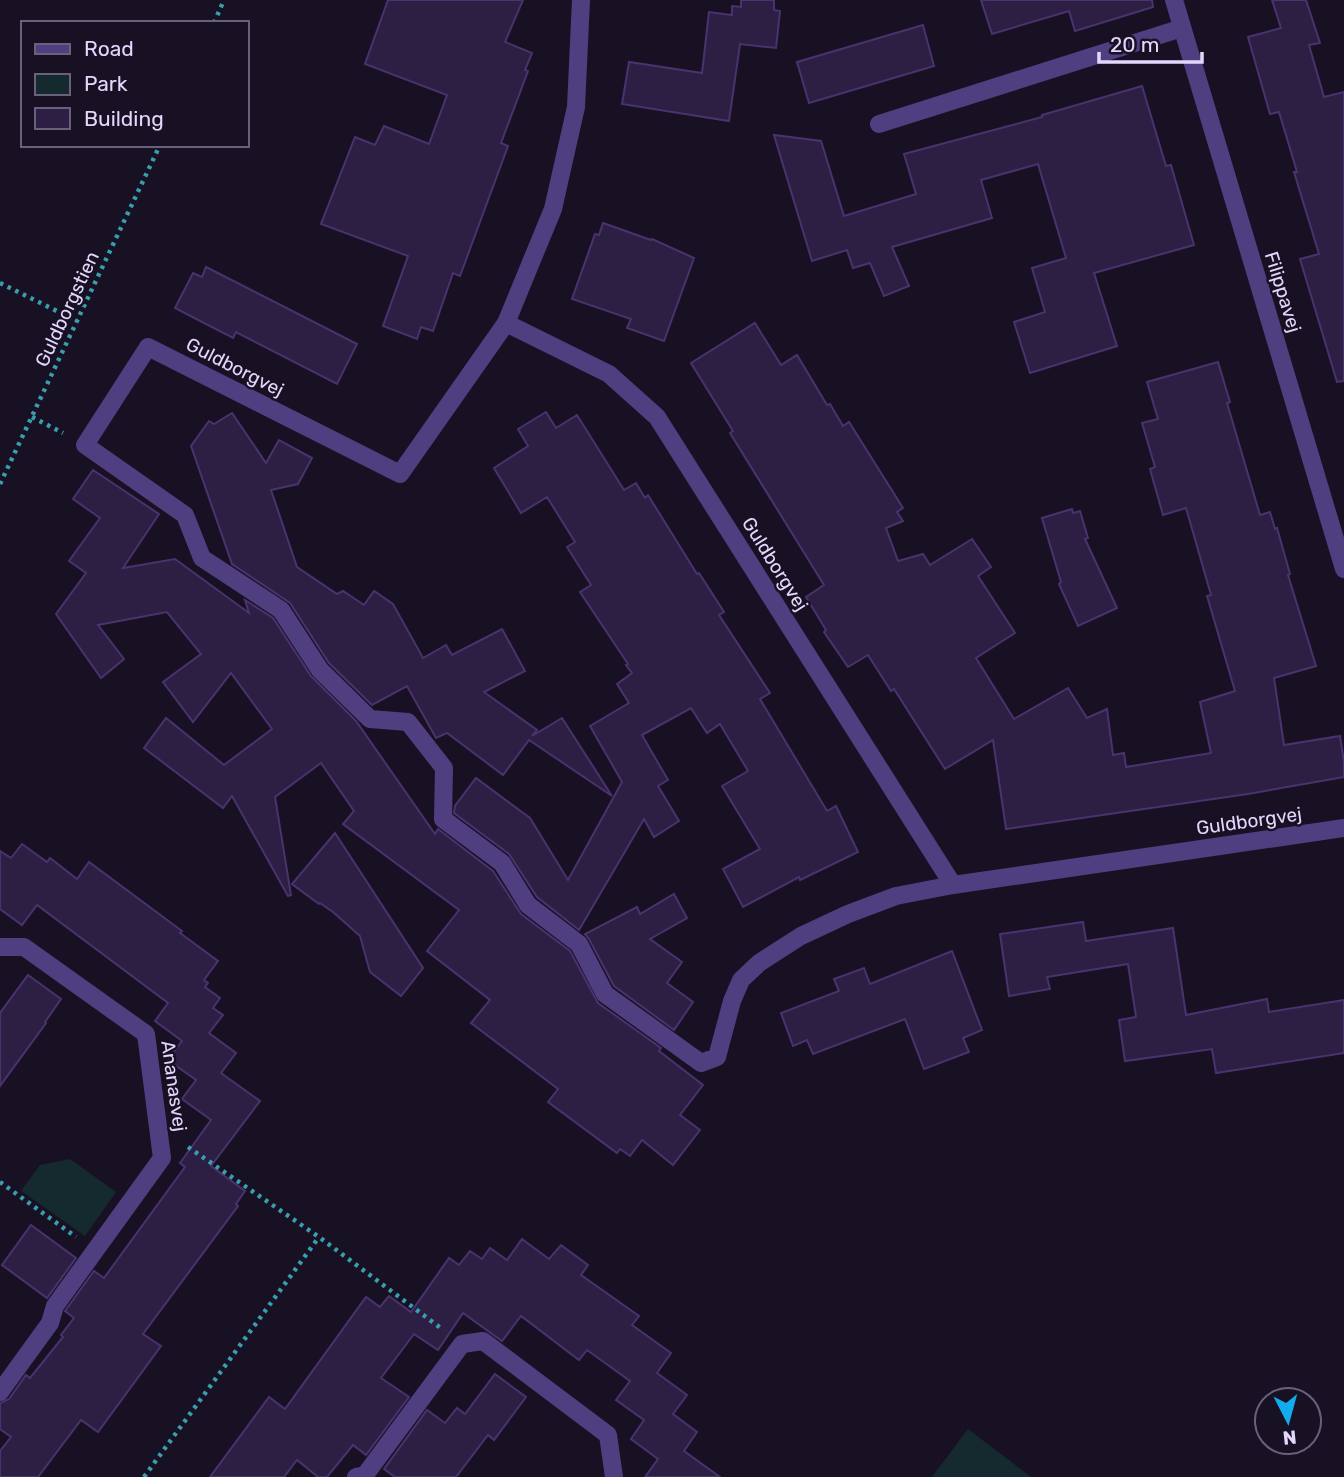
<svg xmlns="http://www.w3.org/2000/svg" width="1344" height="1477" font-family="Rubik,sans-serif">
<rect width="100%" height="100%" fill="#181124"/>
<g fill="#142a2e">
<path d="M 70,1159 L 116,1192 L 85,1236 L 21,1191 L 40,1165 Z"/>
<path d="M 968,1429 L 1031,1477 L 932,1477 Z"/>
</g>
<g fill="#2d1e44" stroke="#4a326e" stroke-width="2">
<path d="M 388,0 L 523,0 L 505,42 L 532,53 L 525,70 L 528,71 L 501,143 L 508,146 L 460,276 L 453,273 L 433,331 L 421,327 L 417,339 L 383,326 L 408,256 L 321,224 L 355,137 L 375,145 L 384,126 L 429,144 L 447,95 L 365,64 Z"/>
<path d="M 741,0 L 774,0 L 774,10 L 780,11 L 776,48 L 740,44 L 729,121 L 622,104 L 629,62 L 702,73 L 709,12 L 732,15 L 732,6 L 741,7 Z"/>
<path d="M 981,0 L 1152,0 L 1153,7 L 1075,31 L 1069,11 L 992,34 Z"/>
<path d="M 1272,0 L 1306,0 L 1320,43 L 1309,45 L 1324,97 L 1344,92 L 1344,381 L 1337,382 L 1300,259 L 1319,254 L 1294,172 L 1297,172 L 1279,112 L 1270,114 L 1248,37 L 1281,28 Z"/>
<path d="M 923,25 L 934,66 L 809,103 L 797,62 Z"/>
<path d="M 1142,86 L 1166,166 L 1171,165 L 1194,245 L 1094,273 L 1117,346 L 1030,373 L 1014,322 L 1045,312 L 1032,268 L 1066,258 L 1038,164 L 981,180 L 992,218 L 892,247 L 909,286 L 884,296 L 870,263 L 853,268 L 847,250 L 812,261 L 774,135 L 821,141 L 844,216 L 916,194 L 904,154 L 1042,117 L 1042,115 Z"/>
<path d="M 603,223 L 651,240 L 652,239 L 694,258 L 664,341 L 627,328 L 631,319 L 572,299 L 595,234 L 599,235 Z"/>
<path d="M 206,267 L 357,344 L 337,384 L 236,332 L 233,338 L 175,308 L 193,273 L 202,277 Z"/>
<path d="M 755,323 L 781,365 L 797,355 L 827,405 L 830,404 L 843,426 L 849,422 L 903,508 L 897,512 L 903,521 L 886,528 L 898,561 L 923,554 L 930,565 L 972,539 L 991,567 L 978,576 L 1015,633 L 976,658 L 1014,719 L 1068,688 L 1087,718 L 1107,709 L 1113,755 L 1124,753 L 1126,767 L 1211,753 L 1200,702 L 1235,691 L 1207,596 L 1211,595 L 1186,508 L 1163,515 L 1150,469 L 1155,467 L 1142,423 L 1158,419 L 1147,382 L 1218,362 L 1230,402 L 1227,403 L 1260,515 L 1270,512 L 1275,529 L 1277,528 L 1290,574 L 1288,575 L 1316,666 L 1274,678 L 1284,745 L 1340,736 L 1344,762 L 1344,777 L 1248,794 L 1006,829 L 993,740 L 945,769 L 894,689 L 891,691 L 868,655 L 848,667 L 824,632 L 826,630 L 806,597 L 824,585 L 730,433 L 733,431 L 691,363 Z"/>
<path d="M 546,412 L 556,428 L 577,415 L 624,490 L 636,483 L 645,498 L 648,495 L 697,574 L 699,573 L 724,612 L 719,615 L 770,693 L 760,699 L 827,811 L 836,806 L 858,852 L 800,880 L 799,877 L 743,907 L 723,869 L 760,849 L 722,786 L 748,771 L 720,724 L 707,733 L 691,708 L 642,735 L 668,780 L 658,786 L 679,821 L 654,837 L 644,819 L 579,930 L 537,897 L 509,854 L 454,813 L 455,806 L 476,778 L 530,818 L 568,880 L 622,782 L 590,726 L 629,703 L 617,684 L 632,673 L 626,665 L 628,664 L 580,592 L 591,585 L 567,547 L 575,542 L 547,497 L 521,513 L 494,468 L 528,446 L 518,429 Z"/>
<path d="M 232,413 L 266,463 L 279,440 L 312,458 L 298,484 L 271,490 L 297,567 L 337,594 L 343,591 L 364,605 L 374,591 L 393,604 L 423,658 L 446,645 L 452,655 L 502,629 L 525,671 L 484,692 L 537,730 L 532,736 L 562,718 L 612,796 L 529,740 L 503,775 L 447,733 L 436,738 L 407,686 L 372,705 L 329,663 L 290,603 L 232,564 L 191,446 L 209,421 L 214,424 Z"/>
<path d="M 93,470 L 159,514 L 123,568 L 175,559 L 249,613 L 245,600 L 273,618 L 311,676 L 356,721 L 435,834 L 438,829 L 493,871 L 521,914 L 570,951 L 598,1003 L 661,1048 L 659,1051 L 703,1085 L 680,1115 L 700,1130 L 673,1165 L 642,1140 L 630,1156 L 620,1149 L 617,1153 L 548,1102 L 558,1089 L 471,1023 L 490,1000 L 427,951 L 459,910 L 343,824 L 354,811 L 321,763 L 275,797 L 291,895 L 288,896 L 232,796 L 223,808 L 144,748 L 166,718 L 224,765 L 272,729 L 231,673 L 193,722 L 163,682 L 201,654 L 167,612 L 98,625 L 124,659 L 101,678 L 56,614 L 86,573 L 69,561 L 100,518 L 73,499 Z"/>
<path d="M 1072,509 L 1073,513 L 1080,511 L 1088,538 L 1085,539 L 1117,608 L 1078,626 L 1059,584 L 1061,582 L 1042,518 Z"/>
<path d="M 335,833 L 423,968 L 401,996 L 370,972 L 360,936 L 333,912 L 320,903 L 319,904 L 292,884 Z"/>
<path d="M 22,844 L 47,862 L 50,858 L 77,879 L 89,862 L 182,931 L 180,933 L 218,961 L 204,980 L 208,983 L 205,987 L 220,998 L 213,1008 L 223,1015 L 209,1033 L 236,1053 L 221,1073 L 260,1101 L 211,1166 L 245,1191 L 236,1204 L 238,1206 L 143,1334 L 161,1346 L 98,1432 L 81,1420 L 38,1477 L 0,1477 L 0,1451 L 11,1437 L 0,1429 L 0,1403 L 9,1399 L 26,1375 L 30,1378 L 63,1337 L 61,1335 L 74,1318 L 65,1311 L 94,1271 L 104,1278 L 185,1167 L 180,1163 L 211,1120 L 182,1099 L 196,1080 L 168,1060 L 182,1041 L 155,1021 L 168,1003 L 37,905 L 22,925 L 0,909 L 0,851 L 11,858 Z"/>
<path d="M 674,894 L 687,918 L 650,939 L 682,962 L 667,983 L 693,1002 L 674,1030 L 614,986 L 589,939 L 585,934 L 637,907 L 640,914 Z"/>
<path d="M 1083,922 L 1086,941 L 1173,928 L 1186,1015 L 1267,999 L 1269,1012 L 1344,1000 L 1344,1053 L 1216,1073 L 1212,1049 L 1125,1061 L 1119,1020 L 1136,1017 L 1128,964 L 1047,977 L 1050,989 L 1009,996 L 1000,934 Z"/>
<path d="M 952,951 L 982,1030 L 963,1038 L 969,1052 L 924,1069 L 905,1019 L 813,1054 L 807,1040 L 793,1046 L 781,1013 L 839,991 L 834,979 L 864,968 L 870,984 Z"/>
<path d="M 28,975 L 61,999 L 45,1022 L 46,1023 L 0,1086 L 0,1013 Z"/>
<path d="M 31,1225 L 76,1258 L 47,1298 L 2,1265 Z"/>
<path d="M 522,1239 L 549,1259 L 561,1245 L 588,1265 L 581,1275 L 639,1316 L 632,1325 L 671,1353 L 657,1373 L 687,1395 L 673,1414 L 697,1432 L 684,1451 L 720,1477 L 645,1477 L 658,1459 L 631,1439 L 644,1420 L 616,1400 L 630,1381 L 587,1350 L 579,1360 L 521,1316 L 502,1341 L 463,1313 L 438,1350 L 414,1334 L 381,1378 L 409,1397 L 366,1455 L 353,1445 L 327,1477 L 318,1477 L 297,1460 L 284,1477 L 210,1477 L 269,1397 L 285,1409 L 366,1297 L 380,1307 L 389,1296 L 411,1312 L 449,1258 L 459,1265 L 470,1251 L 482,1259 L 490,1248 L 507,1260 Z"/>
<path d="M 495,1374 L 526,1397 L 494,1440 L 488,1435 L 456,1477 L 395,1477 L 384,1469 L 427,1410 L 445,1423 L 457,1408 L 465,1414 Z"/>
</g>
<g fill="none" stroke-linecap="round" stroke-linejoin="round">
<g stroke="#399eae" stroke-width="4.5" stroke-dasharray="3.5 5" stroke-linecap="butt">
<path d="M 214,23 L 224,0"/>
<path d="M 0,283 L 77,321"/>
<path d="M 32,417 L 63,433"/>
<path d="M 0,484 L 160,145"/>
<path d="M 188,1147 L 319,1237 L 442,1329"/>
<path d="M 0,1182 L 76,1237"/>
<path d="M 144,1477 L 319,1237"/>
</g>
<g stroke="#4f3f80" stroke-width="18">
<path d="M 581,0 L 576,107 L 553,209 L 506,323 L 400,474 L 148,347 L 85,445 L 185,515 L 202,558 L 281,610 L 320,670 L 370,719 L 408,722 L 444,768 L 443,819 L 502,863 L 528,905 L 579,944 L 605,994 L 701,1063 L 717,1057 L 732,1001 L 741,980 L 759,963 L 801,936 L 848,914 L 896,896 L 953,885 L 1344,828"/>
<path d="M 1174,0 L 1344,569"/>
<path d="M 879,124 L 1182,28"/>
<path d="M 506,323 L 609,374 L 657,417 L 953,885"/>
<path d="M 0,947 L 24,947 L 146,1034 L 162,1158 L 55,1306 L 50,1323 L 0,1392"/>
<path d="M 356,1477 L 365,1475 L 462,1344 L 483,1341 L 608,1435 L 614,1477"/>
</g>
</g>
<g text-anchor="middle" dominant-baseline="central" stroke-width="5" stroke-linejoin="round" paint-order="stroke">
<g font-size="19" fill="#e3d7fc" stroke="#181124">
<text transform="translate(1283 292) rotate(73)">Filippavej</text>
<text transform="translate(67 309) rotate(-65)">Guldborgstien</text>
<text transform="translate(235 367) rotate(27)">Guldborgvej</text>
<text transform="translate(775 564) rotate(58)">Guldborgvej</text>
<text transform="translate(1249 821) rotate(-8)">Guldborgvej</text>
<text transform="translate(174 1086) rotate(82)">Ananasvej</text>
</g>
</g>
<rect x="21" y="21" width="228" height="126" fill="#181124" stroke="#69607a" stroke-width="2"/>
<rect x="35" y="44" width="35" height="10" fill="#4f3f80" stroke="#69607a" stroke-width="2"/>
<text x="84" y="56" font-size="21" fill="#e3d7fc">Road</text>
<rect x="35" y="74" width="35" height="21" fill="#142a2e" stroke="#69607a" stroke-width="2"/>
<text x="84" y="91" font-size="21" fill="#e3d7fc">Park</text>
<rect x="35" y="108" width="35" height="21" fill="#2d1e44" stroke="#69607a" stroke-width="2"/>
<text x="84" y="126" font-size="21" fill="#e3d7fc">Building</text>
<g transform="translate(1288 1421) rotate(174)"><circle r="33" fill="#181124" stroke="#69607a" stroke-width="2"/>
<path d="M0-5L12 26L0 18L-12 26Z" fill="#12abed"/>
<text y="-10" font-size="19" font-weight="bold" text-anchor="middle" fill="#e3d7fc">N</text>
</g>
<path d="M1099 52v10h103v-10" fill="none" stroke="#e3d7fc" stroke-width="3.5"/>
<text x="1110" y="52" font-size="21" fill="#e3d7fc" stroke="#181124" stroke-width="5" paint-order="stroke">20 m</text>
</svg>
